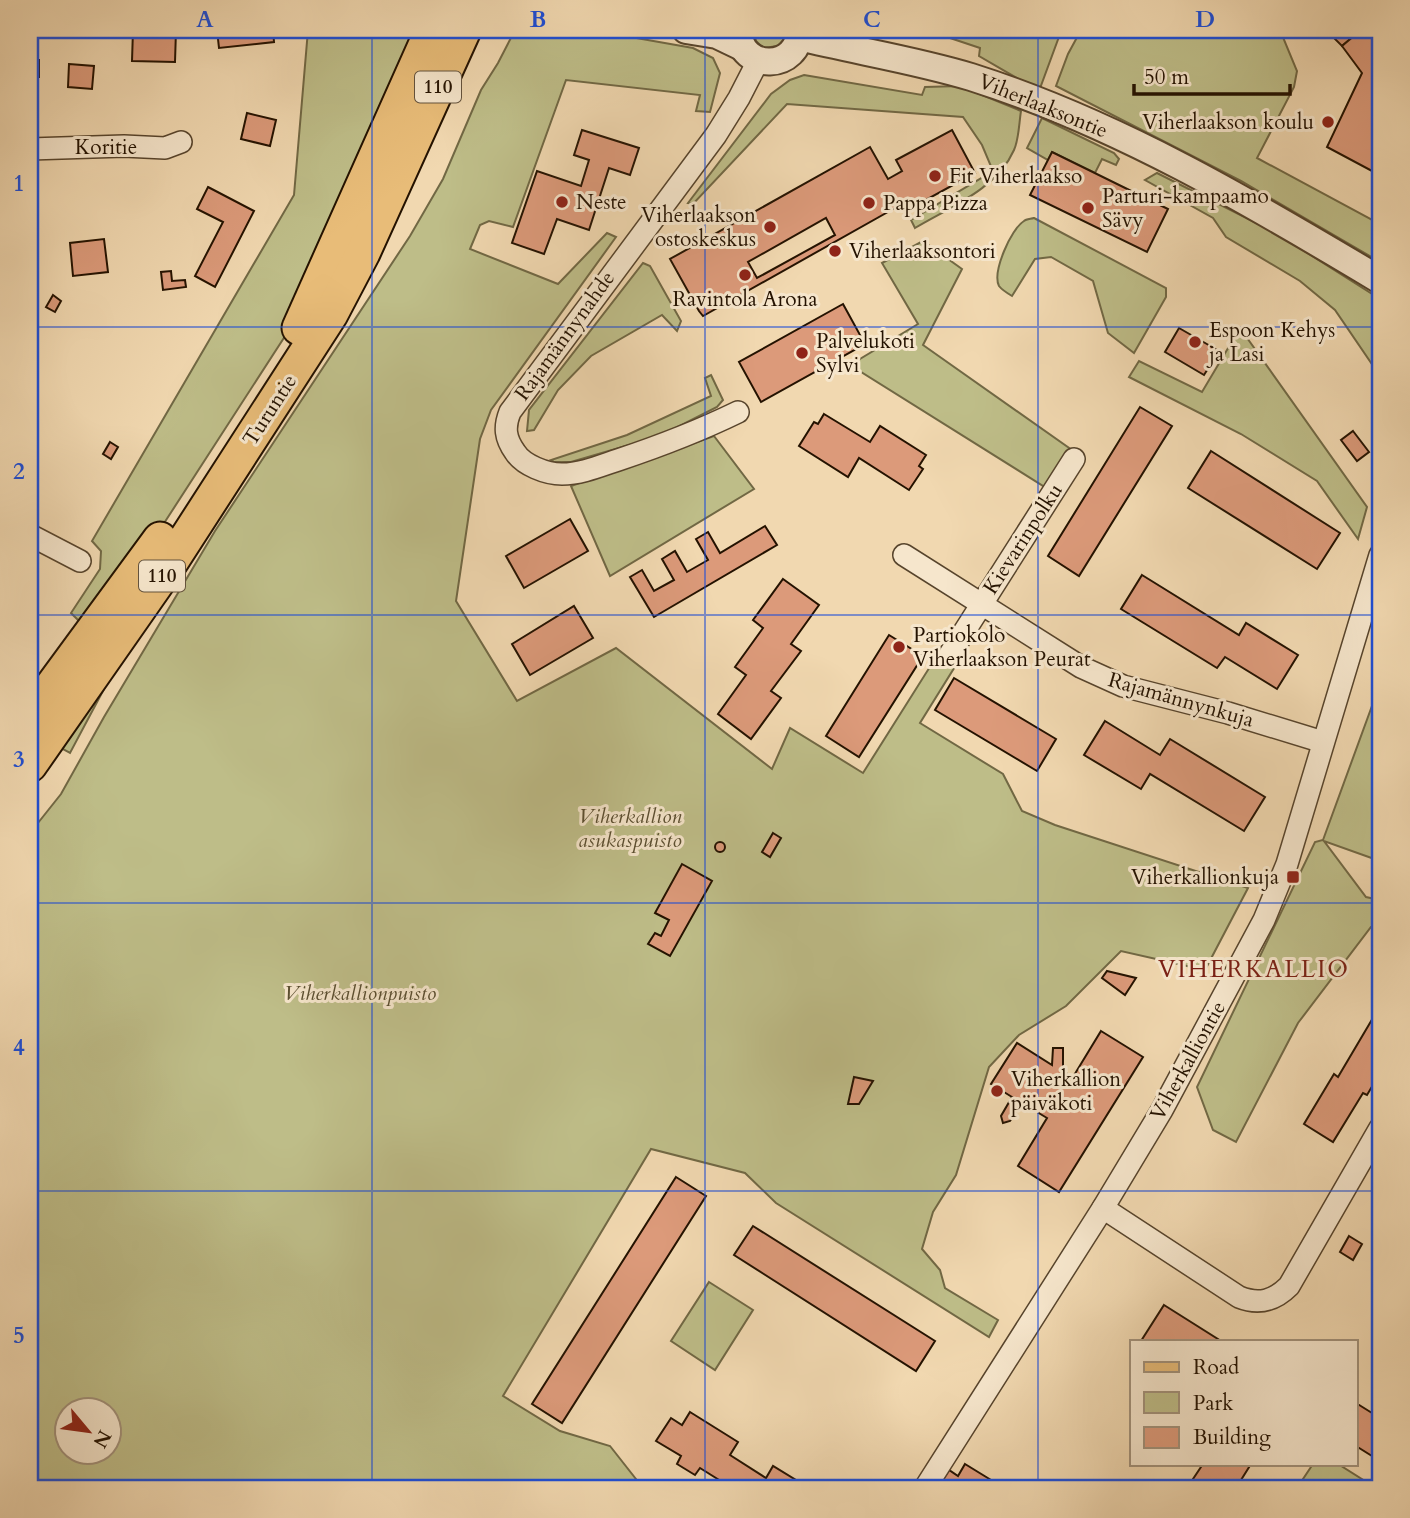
<svg xmlns="http://www.w3.org/2000/svg" width="1410" height="1518" font-family="Cardo,serif">
<rect width="100%" height="100%" fill="#f1d8b0"/>
<filter id="stains"><feTurbulence type="fractalNoise" baseFrequency=".00286" numOctaves="4"/><feColorMatrix values="0 0 0 0 .2 0 0 0 0 .09 0 0 0 0 .02 0 0 0 .5 -.17"/></filter>
<radialGradient id="worn" r=".72"><stop offset=".6" stop-color="#630" stop-opacity="0"/><stop offset="1" stop-color="#630" stop-opacity=".3"/></radialGradient>
<g fill="#bebd88" stroke="#716844" stroke-width="2" fill-rule="evenodd">
<path d="M 308,30 L 419,30 L 289,330 L 148,548 L 86,628 L 71,613 L 100,569 L 101,551 L 92,541 L 294,195 Z"/>
<path d="M 515,30 L 591,30 L 693,48 L 713,58 L 720,73 L 710,112 L 696,111 L 700,95 L 566,80 L 513,227 L 489,221 L 480,225 L 470,249 L 558,284 L 607,233 L 616,237 L 491,410 L 480,439 L 456,601 L 517,701 L 616,648 L 772,769 L 790,728 L 863,773 L 938,654 L 956,665 L 920,723 L 1003,774 L 1022,811 L 1055,825 L 1248,888 L 1205,970 L 1121,951 L 1066,1006 L 1019,1035 L 989,1067 L 956,1175 L 933,1212 L 922,1249 L 940,1270 L 945,1288 L 998,1320 L 989,1337 L 776,1203 L 745,1173 L 651,1149 L 503,1396 L 560,1431 L 610,1446 L 643,1488 L 30,1488 L 30,833 L 61,794 L 104,717 L 215,531 L 410,236 L 443,179 L 481,90 L 498,63 ZM 66,1410 L 108,1410 L 108,1452 L 66,1452 Z"/>
<path d="M 754,30 L 784,30 L 784,39 L 778,46 L 763,48 L 756,41 Z"/>
<path d="M 926,30 L 1056,30 L 1060,34 L 1039,91 L 979,56 L 980,48 Z"/>
<path d="M 1081,30 L 1280,30 L 1297,71 L 1294,87 L 1257,158 L 1380,224 L 1380,262 L 1241,181 L 1056,86 L 1068,54 Z"/>
<path d="M 804,75 L 922,95 L 925,87 L 960,86 L 1021,111 C 1019,123 1019,139 1014,150 C 997,189 950,207 915,228 L 911,220 L 993,171 L 982,145 L 963,117 L 787,104 L 693,204 L 688,203 L 771,94 L 790,80 Z"/>
<path d="M 1042,118 L 1114,153 L 1119,159 L 1116,165 L 1102,159 L 1095,173 L 1052,152 L 1048,160 L 1027,148 Z"/>
<path d="M 1157,173 L 1276,233 L 1380,299 L 1380,376 L 1335,310 L 1300,281 L 1226,237 L 1213,218 L 1145,180 Z"/>
<path d="M 1034,218 L 1166,288 L 1166,297 L 1134,353 L 1108,333 L 1093,281 L 1051,257 L 1035,259 L 1012,296 C 1007,293 1002,290 999,286 C 992,272 1011,229 1024,221 C 1026,219 1031,219 1034,218 Z"/>
<path d="M 923,241 L 962,269 L 923,345 L 1072,450 L 1048,489 L 850,365 L 918,324 L 882,263 Z"/>
<path d="M 643,263 L 650,266 L 681,321 L 677,331 L 662,315 L 591,356 L 558,390 L 534,430 L 527,431 L 529,410 Z"/>
<path d="M 1240,328 L 1367,507 L 1358,539 L 1317,481 L 1241,434 L 1129,377 L 1139,361 L 1202,392 Z"/>
<path d="M 711,375 L 723,400 L 717,407 L 660,436 L 571,462 L 554,462 L 551,460 L 627,435 L 711,396 L 705,378 Z"/>
<path d="M 714,436 L 754,489 L 610,576 L 571,486 Z"/>
<path d="M 112,674 L 70,753 L 59,747 Z"/>
<path d="M 1380,684 L 1380,861 L 1324,841 L 1366,897 L 1380,900 L 1380,925 L 1371,927 L 1298,1023 L 1236,1142 L 1213,1130 L 1197,1087 L 1315,842 L 1323,840 Z"/>
<path d="M 709,1282 L 753,1310 L 715,1370 L 671,1341 Z"/>
<path d="M 1313,1464 L 1338,1464 L 1376,1488 L 1297,1488 Z"/>
</g>
<g fill="#dc9a7a" stroke="#241200" stroke-width="2" fill-rule="evenodd">
<path d="M 133,30 L 176,30 L 175,62 L 132,61 Z"/>
<path d="M 217,30 L 273,30 L 274,42 L 219,48 Z"/>
<path d="M 1326,30 L 1361,30 L 1342,46 Z"/>
<path d="M 1361,30 L 1380,30 L 1380,194 L 1374,172 L 1327,147 L 1362,73 L 1342,46 Z"/>
<rect x="30" y="60" width="9" height="17"/>
<path d="M 69,64 L 94,66 L 92,89 L 68,87 Z"/>
<path d="M 247,113 L 276,120 L 270,146 L 241,139 Z"/>
<path d="M 582,130 L 639,148 L 630,175 L 609,168 L 589,230 L 557,219 L 544,254 L 512,243 L 537,171 L 581,186 L 589,160 L 574,155 Z"/>
<path d="M 952,130 L 975,173 L 915,206 L 911,199 L 703,316 L 699,311 L 670,259 L 870,147 L 888,179 L 902,171 L 896,160 ZM 826,218 L 835,235 L 757,278 L 748,262 Z"/>
<path d="M 1052,152 L 1168,209 L 1147,252 L 1030,195 Z"/>
<path d="M 208,187 L 254,211 L 215,287 L 195,276 L 223,222 L 197,209 Z"/>
<path d="M 104,239 L 108,272 L 73,276 L 70,243 Z"/>
<path d="M 171,271 L 172,281 L 185,280 L 186,287 L 163,290 L 161,272 Z"/>
<path d="M 53,295 L 61,301 L 55,312 L 46,307 Z"/>
<path d="M 843,304 L 865,344 L 761,402 L 739,362 Z"/>
<path d="M 1179,328 L 1219,351 L 1204,375 L 1165,352 Z"/>
<path d="M 1140,407 L 1172,426 L 1079,576 L 1048,556 Z"/>
<path d="M 824,414 L 870,442 L 880,426 L 926,455 L 919,466 L 923,469 L 909,490 L 859,458 L 848,477 L 799,446 L 814,422 L 818,424 Z"/>
<path d="M 1353,431 L 1369,452 L 1357,461 L 1341,440 Z"/>
<path d="M 110,442 L 118,447 L 111,459 L 103,454 Z"/>
<path d="M 1211,451 L 1340,533 L 1317,569 L 1188,488 Z"/>
<path d="M 570,519 L 588,551 L 524,588 L 506,556 Z"/>
<path d="M 765,526 L 777,545 L 654,617 L 630,577 L 642,570 L 654,591 L 674,580 L 662,559 L 675,551 L 687,572 L 708,560 L 696,539 L 708,532 L 720,553 Z"/>
<path d="M 1142,575 L 1239,635 L 1246,623 L 1298,655 L 1277,689 L 1225,657 L 1217,668 L 1121,609 Z"/>
<path d="M 783,579 L 819,605 L 791,644 L 801,651 L 771,691 L 781,698 L 751,739 L 718,714 L 746,675 L 735,667 L 763,628 L 753,620 Z"/>
<path d="M 574,606 L 593,638 L 530,675 L 512,644 Z"/>
<path d="M 889,635 L 923,656 L 859,757 L 826,736 Z"/>
<path d="M 954,678 L 1056,739 L 1037,771 L 935,710 Z"/>
<path d="M 1105,721 L 1160,755 L 1170,739 L 1265,797 L 1244,831 L 1150,774 L 1141,789 L 1084,755 Z"/>
<path d="M 773,833 L 781,838 L 770,857 L 762,852 Z"/>
<circle cx="720" cy="847" r="5"/>
<path d="M 682,864 L 712,881 L 670,956 L 648,944 L 655,933 L 661,936 L 669,920 L 655,913 Z"/>
<path d="M 1107,971 L 1136,978 L 1125,995 L 1102,978 Z"/>
<path d="M 1380,1006 L 1380,1073 L 1367,1095 L 1363,1093 L 1333,1142 L 1304,1124 L 1334,1074 L 1338,1077 Z"/>
<path d="M 1101,1031 L 1143,1057 L 1059,1192 L 1018,1166 L 1047,1118 L 1022,1103 L 1010,1121 L 1003,1123 L 1001,1116 L 1012,1097 L 991,1084 L 1017,1043 L 1052,1065 L 1053,1048 L 1063,1048 L 1063,1071 L 1073,1077 Z"/>
<path d="M 854,1077 L 873,1081 L 859,1104 L 848,1104 Z"/>
<path d="M 676,1177 L 706,1196 L 562,1423 L 532,1404 Z"/>
<path d="M 753,1226 L 935,1341 L 916,1371 L 734,1255 Z"/>
<path d="M 1349,1236 L 1362,1244 L 1353,1260 L 1340,1252 Z"/>
<path d="M 1164,1305 L 1221,1341 L 1141,1341 Z"/>
<path d="M 1356,1403 L 1380,1418 L 1380,1461 L 1356,1446 Z"/>
<path d="M 690,1412 L 738,1442 L 730,1455 L 766,1478 L 773,1466 L 809,1488 L 732,1488 L 700,1468 L 695,1475 L 677,1464 L 681,1456 L 656,1441 L 671,1418 L 682,1425 Z"/>
<path d="M 965,1464 L 1004,1488 L 937,1488 L 949,1470 L 958,1476 Z"/>
<path d="M 1203,1464 L 1251,1464 L 1236,1488 L 1187,1488 Z"/>
</g>
<g fill="none" stroke-linecap="round" stroke-linejoin="round">
<defs>
<g id="minor">
<path d="M 30,149 L 124,146 L 165,148 L 181,142"/>
<path d="M 738,412 C 699,431 660,446 618,460 C 600,466 581,474 562,474 C 546,474 523,465 515,452 C 505,438 504,427 510,412 L 716,135 L 739,98 L 758,61"/>
<path d="M 30,535 L 80,561"/>
<path d="M 904,555 L 1081,667 L 1123,686 L 1228,713 L 1323,742"/>
<path d="M 950,654 L 1074,459"/>
<path d="M 1103,1208 L 1239,1297 C 1259,1305 1274,1301 1289,1286 L 1380,1128"/>
<path d="M 925,1488 L 1103,1208 L 1162,1110 L 1264,920 L 1287,864 L 1380,555"/>
</g>
<g id="tertiary">
<path d="M 686,30 L 717,35 L 742,47"/>
<path d="M 738,30 C 740,74 801,70 799,30"/>
<path d="M 799,37 C 856,51 915,60 971,77 C 1116,123 1250,202 1380,280"/>
</g>
<g id="primary">
<path d="M 299,328 L 432,30"/>
<path d="M 30,716 L 160,539"/>
<path d="M 30,765 L 162,576 L 331,314 L 363,253 L 464,30"/>
</g>
</defs>
<use href="#minor" stroke="#57442c" stroke-width="24"/>
<use href="#tertiary" stroke="#57442c" stroke-width="30"/>
<use href="#primary" stroke="#241200" stroke-width="37"/>
<use href="#minor" stroke="#f6e6cc" stroke-width="21"/>
<use href="#tertiary" stroke="#f6e6cc" stroke-width="26"/>
<use href="#primary" stroke="#e8bc78" stroke-width="33"/>
</g>
<path fill="none" stroke="#1d4ed8" stroke-width="2" stroke-opacity="0.55" d="M 372,30 L 372,1488M 705,30 L 705,1488M 1038,30 L 1038,1488M 30,327 L 1380,327M 30,615 L 1380,615M 30,903 L 1380,903M 30,1191 L 1380,1191"/>
<g fill="#8f2418" stroke="#f6e6cc" stroke-width="2.5">
<circle cx="1328" cy="122" r="7"/>
<circle cx="935" cy="176" r="7"/>
<circle cx="562" cy="202" r="7"/>
<circle cx="869" cy="203" r="7"/>
<circle cx="1088" cy="208" r="7"/>
<circle cx="770" cy="227" r="7"/>
<circle cx="835" cy="251" r="7"/>
<circle cx="745" cy="275" r="7"/>
<circle cx="1195" cy="342" r="7"/>
<circle cx="802" cy="353" r="7"/>
<circle cx="899" cy="647" r="7"/>
<rect x="1286" y="870" width="14" height="14" rx="3.5"/>
<circle cx="997" cy="1091" r="7"/>
</g>
<g text-anchor="middle" dominant-baseline="central" stroke-width="6" stroke-linejoin="round" paint-order="stroke">
<g fill="#f6e6cc" stroke="#63523d" stroke-width="2">
<rect x="415" y="71.5" width="46" height="31" rx="5"/>
<rect x="139" y="560.5" width="46" height="31" rx="5"/>
</g>
<g font-size="19" font-weight="bold" fill="#241200">
<text x="438" y="87">110</text>
<text x="162" y="576">110</text>
</g>
<g font-size="21" fill="#241200" stroke="#f6e6cc">
<text transform="translate(1043 106) rotate(22)">Viherlaaksontie</text>
<text x="106" y="147">Koritie</text>
<text transform="translate(565 336) rotate(-54)">Rajamännynahde</text>
<text transform="translate(270 410) rotate(-57)">Turuntie</text>
<text transform="translate(1023 539) rotate(-57)">Kievarinpolku</text>
<text transform="translate(1181 700) rotate(16)">Rajamännynkuja</text>
<text transform="translate(1188 1061) rotate(-61)">Viherkalliontie</text>
</g>
<g font-size="21" fill="#241200" stroke="#f6e6cc" text-anchor="start">
<text x="1314" y="122" text-anchor="end">Viherlaakson koulu</text>
<text x="949" y="176">Fit Viherlaakso</text>
<text x="1102" y="196">Parturi-kampaamo<tspan x="1102" dy="24">Sävy</tspan></text>
<text x="576" y="202">Neste</text>
<text x="883" y="203">Pappa Pizza</text>
<text x="756" y="215" text-anchor="end">Viherlaakson<tspan x="756" dy="24">ostoskeskus</tspan></text>
<text x="849" y="251">Viherlaaksontori</text>
<text x="745" y="299" text-anchor="middle">Ravintola Arona</text>
<text x="1209" y="330">Espoon Kehys<tspan x="1209" dy="24">ja Lasi</tspan></text>
<text x="816" y="341">Palvelukoti<tspan x="816" dy="24">Sylvi</tspan></text>
<text x="913" y="635">Partiokolo<tspan x="913" dy="24">Viherlaakson Peurat</tspan></text>
<text x="1279" y="877" text-anchor="end">Viherkallionkuja</text>
<text x="1011" y="1079">Viherkallion<tspan x="1011" dy="24">päiväkoti</tspan></text>
</g>
<g font-size="21" font-style="italic" fill="#5a4e30" stroke="#f6e6cc">
<text x="630" y="816">Viherkallion<tspan x="630" dy="24">asukaspuisto</tspan></text>
<text x="360" y="993">Viherkallionpuisto</text>
</g>
<g font-size="24" letter-spacing="2" fill="#7a1f14" stroke="#f6e6cc">
<text x="1254" y="969">VIHERKALLIO</text>
</g>
</g>
<rect width="1410" height="1518" fill="none" stroke="#f1d8b0" stroke-width="77"/>
<rect x="1130" y="1340" width="228" height="126" fill="#f6e6cc" stroke="#a2917a" stroke-width="2"/>
<rect x="1144" y="1362" width="35" height="10" fill="#e8bc78" stroke="#a2917a" stroke-width="2"/>
<text x="1193" y="1374" font-size="21" fill="#241200">Road</text>
<rect x="1144" y="1392" width="35" height="21" fill="#bebd88" stroke="#a2917a" stroke-width="2"/>
<text x="1193" y="1410" font-size="21" fill="#241200">Park</text>
<rect x="1144" y="1427" width="35" height="21" fill="#dc9a7a" stroke="#a2917a" stroke-width="2"/>
<text x="1193" y="1444" font-size="21" fill="#241200">Building</text>
<g transform="translate(88 1431) rotate(119)"><circle r="33" fill="#f6e6cc" stroke="#a2917a" stroke-width="2"/>
<path d="M0-5L12 26L0 18L-12 26Z" fill="#8f2418"/>
<text y="-10" font-size="19" font-weight="bold" text-anchor="middle" fill="#241200">N</text>
</g>
<path d="M1134 84v10h156v-10" fill="none" stroke="#241200" stroke-width="3.5"/>
<text x="1144" y="84" font-size="21" fill="#241200" stroke="#f6e6cc" stroke-width="5" paint-order="stroke">50 m</text>
<rect x="38" y="38" width="1334" height="1442" fill="none" stroke="#1d4ed8" stroke-width="2.5"/>
<g font-size="23" text-anchor="middle" font-weight="bold" fill="#1d4ed8">
<text x="205" y="27">A</text>
<text x="538" y="27">B</text>
<text x="872" y="27">C</text>
<text x="1205" y="27">D</text>
<text x="19" y="191">1</text>
<text x="19" y="479">2</text>
<text x="19" y="767">3</text>
<text x="19" y="1055">4</text>
<text x="19" y="1343">5</text>
</g>
<rect width="100%" height="100%" filter="url(#stains)"/>
<rect width="100%" height="100%" fill="url(#worn)"/>
</svg>
